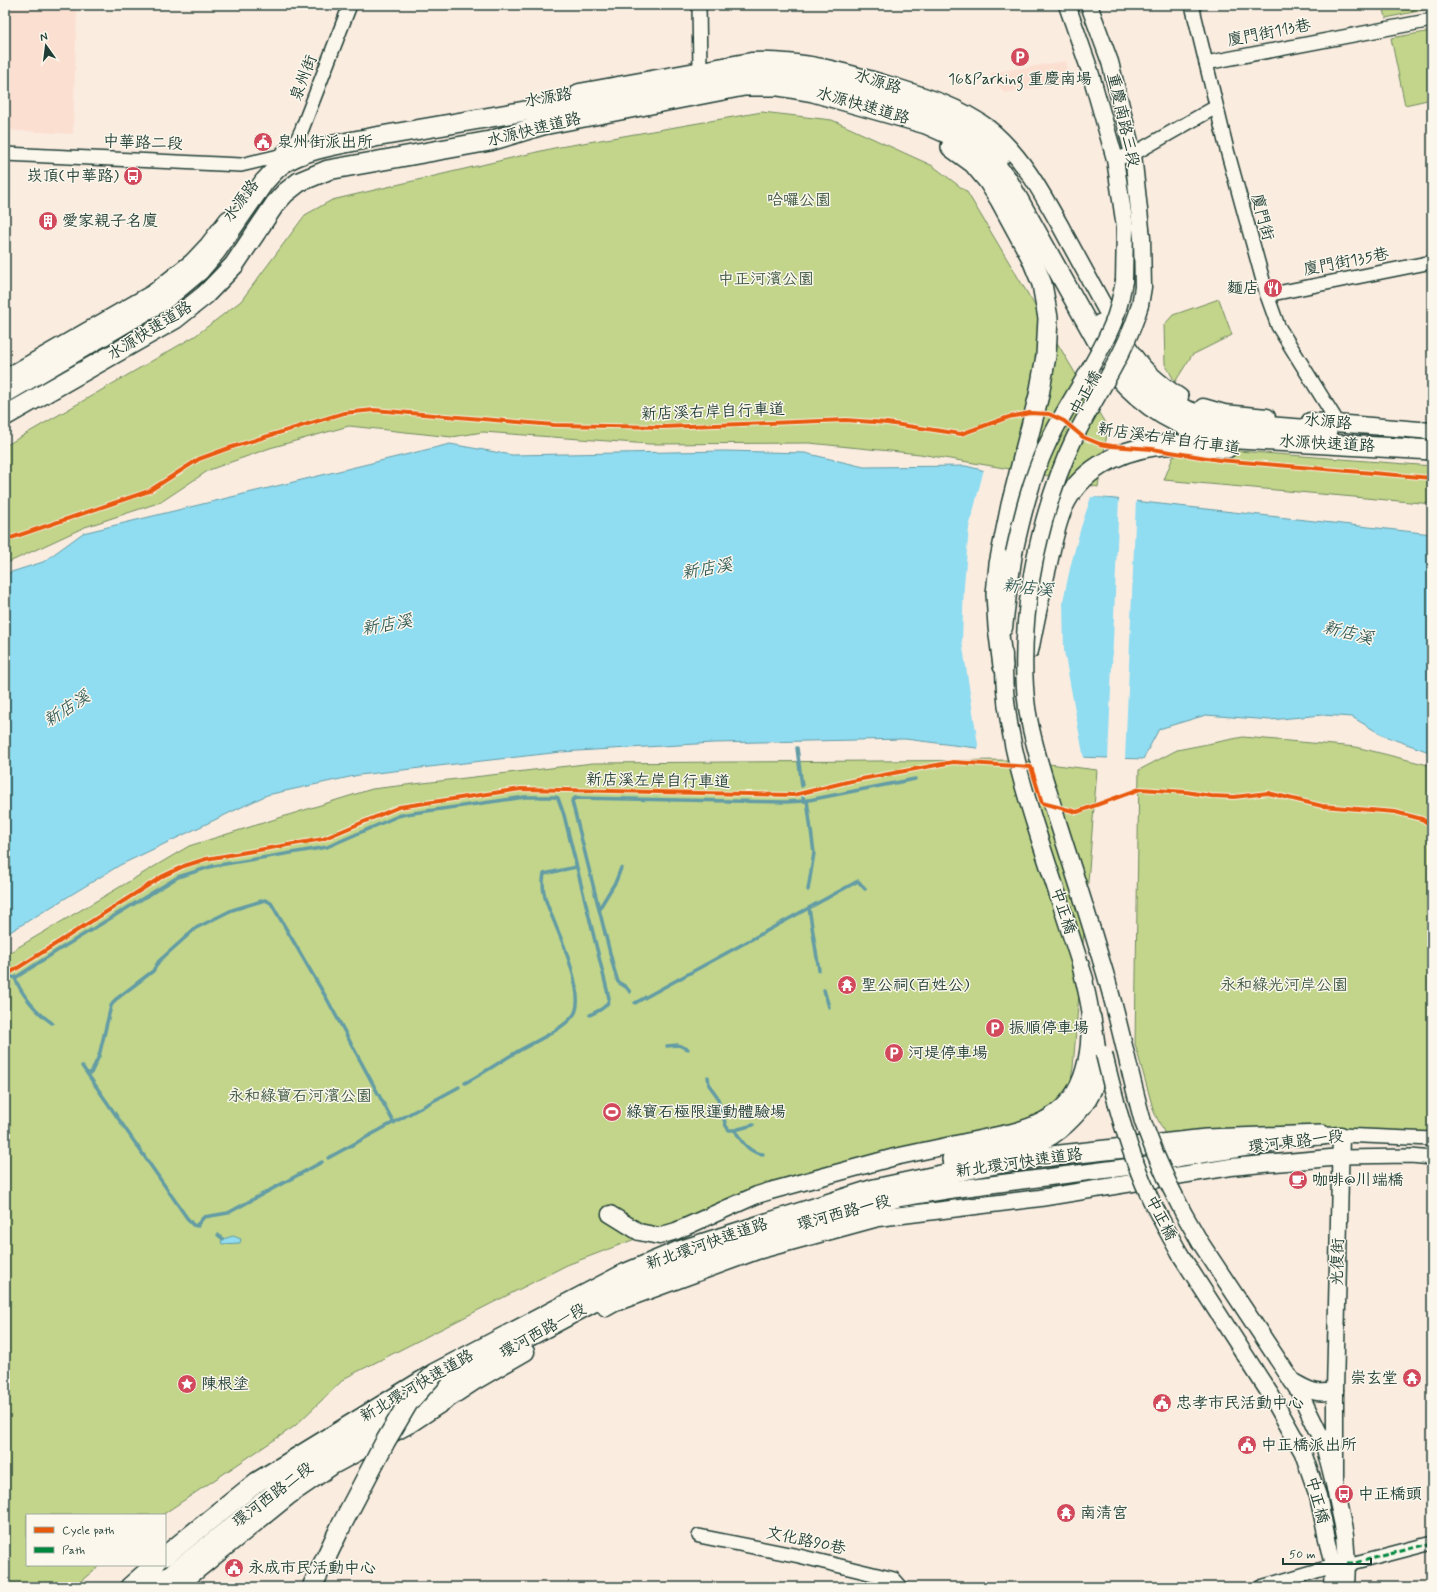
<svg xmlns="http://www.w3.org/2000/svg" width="1437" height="1592" font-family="Mynerve,'LXGW WenKai TC',sans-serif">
<rect width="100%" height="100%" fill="#fbece0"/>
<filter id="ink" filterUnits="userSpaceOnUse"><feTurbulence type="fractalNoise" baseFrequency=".025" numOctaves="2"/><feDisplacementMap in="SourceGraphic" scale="8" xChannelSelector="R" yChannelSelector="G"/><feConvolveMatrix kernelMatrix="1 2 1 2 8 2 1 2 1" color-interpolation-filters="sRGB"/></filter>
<g filter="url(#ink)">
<g fill="#fbdfd1">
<path d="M 5,5 L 77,5 L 73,134 L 5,130 Z"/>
<path d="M 1066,61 L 1072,82 L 1004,93 L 990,73 Z"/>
<path d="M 5,179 L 11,179 L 5,311 Z"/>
</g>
<g fill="#c2d58a" stroke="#70895f">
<path d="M 1383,5 L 1432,5 L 1432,8 L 1386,18 Z"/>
<path d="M 1432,31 L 1432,99 L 1405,105 L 1391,38 Z"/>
<path d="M 762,112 L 832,120 L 933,166 L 967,192 L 1108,428 L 1098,487 L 1040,474 L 920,454 L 809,443 L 649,444 L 483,432 L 452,437 L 349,426 L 270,448 L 209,470 L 161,502 L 85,527 L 5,564 L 5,446 L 195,336 L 241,301 L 305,215 L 332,200 L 554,148 Z"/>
<path d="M 5,185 L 9,185 L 5,274 Z"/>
<path d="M 1219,299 L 1232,335 L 1192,355 L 1175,382 L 1165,364 L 1164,325 L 1173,315 Z"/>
<path d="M 1199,448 L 1432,466 L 1432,504 L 1164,480 L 1173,457 Z"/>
<path d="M 1243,737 L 1356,747 L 1432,766 L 1432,1137 L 1166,1136 L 1154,1112 L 1135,1044 L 1139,770 L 1177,750 Z"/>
<path d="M 1017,760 L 1097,770 L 1073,1068 L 1064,1122 L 724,1205 L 567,1265 L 345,1378 L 295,1426 L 162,1515 L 27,1515 L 27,1565 L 100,1565 L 74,1587 L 5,1587 L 5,955 L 189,846 L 372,789 L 593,763 Z"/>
</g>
<g fill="#90dcf1" stroke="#639ca5">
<path d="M 450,444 L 512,455 L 725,451 L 805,453 L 864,467 L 966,466 L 1079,495 L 1432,534 L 1432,753 L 1384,736 L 1352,717 L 1322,715 L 1270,720 L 1206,715 L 1159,729 L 1143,759 L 1041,756 L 905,739 L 713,743 L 561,752 L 359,775 L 267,795 L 120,865 L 5,935 L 5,574 L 43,562 L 83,533 Z"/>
<path d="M 233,1236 L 241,1239 L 240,1243 L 222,1244 L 221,1241 L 223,1239 Z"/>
</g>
<path fill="#fbece0" d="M 984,469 L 1079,493 L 1136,499 L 1125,760 L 1108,760 L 1119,498 L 1091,497 L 1081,527 L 1071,564 L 1063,601 L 1064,651 L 1084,759 L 1041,758 L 979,751 L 962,641 L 964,585 L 969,528 Z"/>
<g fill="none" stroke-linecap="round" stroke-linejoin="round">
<g stroke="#639ca5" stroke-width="3.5">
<path d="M 797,748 L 802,786"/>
<path d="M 803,797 L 804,801 L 915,779"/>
<path d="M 807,800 L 814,853 L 808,890"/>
<path d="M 809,908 L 819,970"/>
<path d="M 599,909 L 616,881 L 621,868"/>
<path d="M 5,974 L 15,978 C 21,994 37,1013 52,1023"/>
<path d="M 15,978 L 60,949 L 178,877 L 213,866 L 327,847 L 398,816 L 406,814 L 525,797 L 555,797 L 558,798 L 564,815 L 609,998 C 608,1008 597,1011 590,1015"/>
<path d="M 824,990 L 829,1007"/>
<path d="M 630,992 L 626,987 L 618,982 L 614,969 L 572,801 L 575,798 L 786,802 L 804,801"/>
<path d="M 635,1003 L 858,881 L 865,889"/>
<path d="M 667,1046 L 678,1045 L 688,1049"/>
<path d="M 82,1066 L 187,1218 L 193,1225 L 198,1226"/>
<path d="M 88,1073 L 91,1073 L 99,1056 L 111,1006 L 115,1000 L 153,971 L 159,961 L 196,928 L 232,910 L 265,900 L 271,903 L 327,999 L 394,1123"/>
<path d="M 708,1077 L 709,1085 L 717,1096 L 726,1126 L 729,1130 L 735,1130 L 753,1125"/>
<path d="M 465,1083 C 482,1074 498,1063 515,1053 C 529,1044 572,1026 576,1010 C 582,991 564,944 556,926 C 549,909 540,892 544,874 L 576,867"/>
<path d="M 735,1130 C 741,1142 749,1153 763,1154"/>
<path d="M 328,1158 L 459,1087"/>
<path d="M 197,1225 L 204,1217 L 228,1213 L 322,1162"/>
<path d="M 218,1235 L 223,1239"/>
</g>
<defs>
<g id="minor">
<path d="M 699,5 L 700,70"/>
<path d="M 1192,5 L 1227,150 L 1267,295 L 1278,326 L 1338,423"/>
<path d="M 1206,63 L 1432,20"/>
<path d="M 5,154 L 241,165 L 292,153"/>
<path d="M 279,156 L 297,140 L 302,129 L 350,5"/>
<path d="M 1115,159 L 1133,154 L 1216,107"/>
<path d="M 1267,295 L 1432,262"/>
<path d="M 1341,1135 L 1432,1139"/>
<path d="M 1341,1157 L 1411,1156 L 1432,1158"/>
<path d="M 699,1536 L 799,1556 L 894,1579 L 901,1587"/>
<path d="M 1347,1563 L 1355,1563 L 1432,1543"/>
<path d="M 1261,1587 L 1333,1566"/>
</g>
<g id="major">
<path d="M 1067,5 L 1089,68 L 1115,159 L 1125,227 L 1124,281"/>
<path d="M 1089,5 L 1110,62 L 1133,154 L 1142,238 L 1143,287 L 1140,305"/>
<path d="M 579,92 L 751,61 C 803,59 847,72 896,87 C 928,97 960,107 987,127 C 1021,154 1041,191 1062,229 C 1076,255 1091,282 1105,308 C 1118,331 1130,355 1149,373 C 1159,382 1169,390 1180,397"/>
<path d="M 5,378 L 153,293 L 192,262 L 208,245 L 228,219"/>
<path d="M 1203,407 L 1224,413 L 1267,417"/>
<path d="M 1310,421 L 1432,431"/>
<path d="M 1004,628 L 1008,594 L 1014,553"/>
<path d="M 1004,654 C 1002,717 1020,778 1039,837 C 1054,884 1070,931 1085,979"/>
<path d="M 1310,1137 L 1341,1135 L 1335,1390 L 1335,1488"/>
<path d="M 610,1214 L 639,1232 L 659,1236 L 676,1231 L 757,1195 L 770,1191 L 895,1157 L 1012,1132 C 1061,1120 1084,1095 1089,1044 C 1089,1035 1091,1025 1091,1016 C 1089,1000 1085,984 1081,968"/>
<path d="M 1200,1242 L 1298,1390 L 1323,1441 L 1335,1488 L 1345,1535 L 1347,1563 L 1346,1587"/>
<path d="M 1180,1254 L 1272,1397 L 1303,1453 L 1318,1496 L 1329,1548 L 1333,1566 L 1332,1587"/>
<path d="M 606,1308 L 615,1303 L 757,1251 L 878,1218 L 1040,1198 L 1231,1167 L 1341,1157"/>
<path d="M 1292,1381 C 1307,1390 1318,1396 1335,1390"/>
<path d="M 154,1587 L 278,1488 L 338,1448 L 499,1354 L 625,1287 L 763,1235 L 900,1198 L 956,1189 L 1151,1164 L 1185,1157 L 1271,1144"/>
<path d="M 177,1587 L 288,1497 L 333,1466 L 409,1425 L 474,1382 L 526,1352"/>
</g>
<g id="highway">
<path d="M 951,147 L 973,163 L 988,181 L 1000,200 L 1031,257 L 1042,284 L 1048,318 L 1046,356 L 1039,395 L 1011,505 L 999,564 L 996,594 L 998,627 L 1003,666"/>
<path d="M 1101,324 L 1122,359 L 1134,373 L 1150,388 L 1185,410 L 1223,423 L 1327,431"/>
<path d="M 5,393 L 164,300 L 180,287 L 199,271 L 216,251 L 264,182 C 270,176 275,169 282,164 C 305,148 347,143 375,137 L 746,73 L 773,71 L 800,72 L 829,79 L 952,120 L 981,137 L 993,147 L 1001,155"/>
<path d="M 5,416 L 175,319 L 205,295 L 234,265 L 275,204 L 285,193 L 299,182 L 328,170 L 490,141 L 543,125 L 744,86 L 778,86 L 813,92 L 926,124 L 953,136 L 981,152 L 997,167 L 1007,179 L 1115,373 C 1146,409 1176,426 1222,438 L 1432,450"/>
<path d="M 1029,649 C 1034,622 1040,595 1046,569 C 1051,549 1054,527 1063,507 C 1079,472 1116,451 1154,446 C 1178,443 1203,446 1227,448"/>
<path d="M 952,1159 C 981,1153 1011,1150 1039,1141 C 1056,1135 1077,1114 1087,1099 C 1091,1093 1094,1083 1095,1076 C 1098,1056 1094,1037 1091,1018"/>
<path d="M 165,1556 L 257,1482 L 435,1373 L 624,1274 L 679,1251 L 874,1189 L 979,1167 L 1033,1158 L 1206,1139 L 1322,1135"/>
<path d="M 130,1587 L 155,1565"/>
</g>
</defs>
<use href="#minor" stroke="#1f3d34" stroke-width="16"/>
<use href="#major" stroke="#1f3d34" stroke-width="19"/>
<use href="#highway" stroke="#1f3d34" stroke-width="22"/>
<use href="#minor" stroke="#fbf7ec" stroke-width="13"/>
<use href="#major" stroke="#fbf7ec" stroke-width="16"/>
<use href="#highway" stroke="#fbf7ec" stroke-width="19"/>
<defs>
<g id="major-bridge">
<path d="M 1140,305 C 1126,354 1096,394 1074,439 C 1059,470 1048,504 1040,537 C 1027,588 1020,655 1027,708 C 1033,745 1045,780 1056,816 C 1071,864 1087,911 1101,960 C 1118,1013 1128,1068 1143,1122 C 1158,1164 1177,1204 1200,1242"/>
<path d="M 1014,553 C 1022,517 1031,479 1047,445 C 1066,405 1093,369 1111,328 C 1118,313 1121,297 1124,281"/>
<path d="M 1104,1054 C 1116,1104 1129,1154 1151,1200 C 1160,1218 1170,1236 1180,1254"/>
</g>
<path id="highway-bridge" d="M 312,1587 L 340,1528 L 385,1442 L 408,1403 L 435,1373"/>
</defs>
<use href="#major-bridge" stroke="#1f3d34" stroke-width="19" stroke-linecap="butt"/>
<use href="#highway-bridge" stroke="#1f3d34" stroke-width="22" stroke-linecap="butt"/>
<use href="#major-bridge" stroke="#fbf7ec" stroke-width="16"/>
<use href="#highway-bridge" stroke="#fbf7ec" stroke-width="19"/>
<path stroke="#00873e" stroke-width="3" stroke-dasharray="6 3" stroke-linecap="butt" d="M 1347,1563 L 1355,1563 L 1432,1543"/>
<defs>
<g id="cycleway">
<path d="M 5,540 L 149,491 L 199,459 L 229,448 L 344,413 L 374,410 L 554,425 L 663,427 L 846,420 L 887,423 L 961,434 L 1009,417 L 1030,413 L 1049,414 L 1064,421 L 1083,437 L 1100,444 L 1112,446 L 1152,449 L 1219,460 L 1432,478"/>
<path d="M 5,976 L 163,876 L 184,866 L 206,859 L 323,839 L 399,807 L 521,789 L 794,795 L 851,781 L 953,762 L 1031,767 L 1042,803 L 1077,812 L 1140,789 L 1186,792 L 1211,796 L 1234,797 L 1268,793 L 1322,806 L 1395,812 L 1422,819 L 1432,826"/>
</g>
</defs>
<use href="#cycleway" stroke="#fbf7ec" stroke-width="6"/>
<use href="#cycleway" stroke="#e8590c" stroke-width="4"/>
</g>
</g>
<defs>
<symbol id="parking-disc" viewBox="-11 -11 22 22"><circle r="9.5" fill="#d1495b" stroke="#fbf7ec"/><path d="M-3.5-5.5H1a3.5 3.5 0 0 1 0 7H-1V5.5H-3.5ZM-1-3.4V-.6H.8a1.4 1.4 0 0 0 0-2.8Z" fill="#fff"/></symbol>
<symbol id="civic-disc" viewBox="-11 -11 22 22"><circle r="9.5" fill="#d1495b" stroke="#fbf7ec"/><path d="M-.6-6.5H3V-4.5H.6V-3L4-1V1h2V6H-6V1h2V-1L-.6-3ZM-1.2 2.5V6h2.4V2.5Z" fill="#fff"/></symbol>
<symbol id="bus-disc" viewBox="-11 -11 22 22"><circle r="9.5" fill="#d1495b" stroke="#fbf7ec"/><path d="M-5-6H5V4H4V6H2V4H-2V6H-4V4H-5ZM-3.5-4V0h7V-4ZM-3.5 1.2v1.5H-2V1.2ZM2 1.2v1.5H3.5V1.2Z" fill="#fff"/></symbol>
<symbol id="building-disc" viewBox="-11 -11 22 22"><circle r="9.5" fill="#d1495b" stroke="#fbf7ec"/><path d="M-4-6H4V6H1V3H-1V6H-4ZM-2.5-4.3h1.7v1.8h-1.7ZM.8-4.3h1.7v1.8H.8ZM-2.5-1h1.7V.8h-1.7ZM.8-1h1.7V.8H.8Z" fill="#fff"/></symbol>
<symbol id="restaurant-disc" viewBox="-11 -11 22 22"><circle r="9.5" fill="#d1495b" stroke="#fbf7ec"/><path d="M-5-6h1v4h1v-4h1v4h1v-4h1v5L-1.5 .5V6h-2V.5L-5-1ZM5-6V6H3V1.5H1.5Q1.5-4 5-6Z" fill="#fff"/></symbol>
<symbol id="temple-disc" viewBox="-11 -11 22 22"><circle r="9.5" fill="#d1495b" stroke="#fbf7ec"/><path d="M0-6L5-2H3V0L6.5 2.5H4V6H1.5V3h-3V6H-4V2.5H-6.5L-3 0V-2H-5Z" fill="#fff"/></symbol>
<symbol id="stadium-disc" viewBox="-11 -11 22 22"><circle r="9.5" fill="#d1495b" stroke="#fbf7ec"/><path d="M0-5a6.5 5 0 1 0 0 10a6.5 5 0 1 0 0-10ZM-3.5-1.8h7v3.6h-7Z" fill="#fff"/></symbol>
<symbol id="cafe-disc" viewBox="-11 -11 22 22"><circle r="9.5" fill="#d1495b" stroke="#fbf7ec"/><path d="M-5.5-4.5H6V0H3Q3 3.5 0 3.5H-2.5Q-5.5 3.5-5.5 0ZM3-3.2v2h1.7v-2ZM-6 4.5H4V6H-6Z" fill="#fff"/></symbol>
<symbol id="sight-disc" viewBox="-11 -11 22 22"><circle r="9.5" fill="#d1495b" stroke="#fbf7ec"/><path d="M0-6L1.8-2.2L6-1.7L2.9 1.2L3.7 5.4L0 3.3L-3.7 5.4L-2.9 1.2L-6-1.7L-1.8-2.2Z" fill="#fff"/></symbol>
</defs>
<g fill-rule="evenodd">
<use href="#parking-disc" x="1009" y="46" width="22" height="22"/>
<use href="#civic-disc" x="252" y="131" width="22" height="22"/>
<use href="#bus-disc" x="122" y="165" width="22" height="22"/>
<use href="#building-disc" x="37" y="210" width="22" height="22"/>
<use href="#restaurant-disc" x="1262" y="277" width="22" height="22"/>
<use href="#temple-disc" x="836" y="974" width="22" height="22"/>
<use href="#parking-disc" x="984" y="1017" width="22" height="22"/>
<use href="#parking-disc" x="883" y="1042" width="22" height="22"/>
<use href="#stadium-disc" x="601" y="1101" width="22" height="22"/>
<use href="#cafe-disc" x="1287" y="1169" width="22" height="22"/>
<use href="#temple-disc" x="1401" y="1367" width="22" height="22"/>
<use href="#sight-disc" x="176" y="1373" width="22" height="22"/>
<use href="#civic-disc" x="1151" y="1392" width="22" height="22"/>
<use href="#civic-disc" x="1236" y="1434" width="22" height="22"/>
<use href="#bus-disc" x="1333" y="1483" width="22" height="22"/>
<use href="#temple-disc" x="1055" y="1502" width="22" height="22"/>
<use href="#civic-disc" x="223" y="1557" width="22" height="22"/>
</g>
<g text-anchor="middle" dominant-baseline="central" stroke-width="3" stroke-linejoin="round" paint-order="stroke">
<g font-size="16" fill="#1f3d34" stroke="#fbf7ec">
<text transform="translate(1269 33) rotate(-11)">廈門街113巷</text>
<text transform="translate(304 78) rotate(-69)">泉州街</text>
<text transform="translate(878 82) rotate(17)">水源路</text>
<text transform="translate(548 98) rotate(-10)">水源路</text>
<text transform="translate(863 106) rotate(16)">水源快速道路</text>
<text transform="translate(1123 120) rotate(77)">重慶南路三段</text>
<text transform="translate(534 130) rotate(-14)">水源快速道路</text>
<text transform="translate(143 143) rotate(2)">中華路二段</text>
<text transform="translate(241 201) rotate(-53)">水源路</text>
<text transform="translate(1262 217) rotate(75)">廈門街</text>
<text transform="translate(1346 262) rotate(-11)">廈門街135巷</text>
<text transform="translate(150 331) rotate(-32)">水源快速道路</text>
<text transform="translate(1086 393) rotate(-61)">中正橋</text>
<text transform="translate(713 412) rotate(-2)">新店溪右岸自行車道</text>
<text transform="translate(1328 422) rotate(5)">水源路</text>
<text transform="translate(1169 439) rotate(8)">新店溪右岸自行車道</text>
<text transform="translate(1327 444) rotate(3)">水源快速道路</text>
<text transform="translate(658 781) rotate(1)">新店溪左岸自行車道</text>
<text transform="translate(1063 911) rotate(72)">中正橋</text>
<text transform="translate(1296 1142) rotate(-7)">環河東路一段</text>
<text transform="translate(1019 1163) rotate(-8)">新北環河快速道路</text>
<text transform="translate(844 1213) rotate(-15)">環河西路一段</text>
<text transform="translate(1161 1218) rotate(63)">中正橋</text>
<text transform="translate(707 1244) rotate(-19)">新北環河快速道路</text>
<text transform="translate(1338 1262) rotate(-89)">光復街</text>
<text transform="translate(543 1331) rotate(-29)">環河西路一段</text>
<text transform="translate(417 1386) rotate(-30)">新北環河快速道路</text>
<text transform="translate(273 1495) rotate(-37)">環河西路二段</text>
<text transform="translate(1317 1500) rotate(75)">中正橋</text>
<text transform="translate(806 1541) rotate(12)">文化路90巷</text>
</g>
<g font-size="16" fill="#1f3d34" stroke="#fbf7ec" text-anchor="start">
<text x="1020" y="79" text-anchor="middle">168Parking 重慶南場</text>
<text x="277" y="142">泉州街派出所</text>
<text x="119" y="176" text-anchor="end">崁頂(中華路)</text>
<text x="62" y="221">愛家親子名廈</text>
<text x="1259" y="288" text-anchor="end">麵店</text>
<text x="861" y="985">聖公祠(百姓公)</text>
<text x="1009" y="1028">振順停車場</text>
<text x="908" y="1053">河堤停車場</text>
<text x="626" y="1112">綠寶石極限運動體驗場</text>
<text x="1312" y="1180">咖啡@川端橋</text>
<text x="1398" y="1378" text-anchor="end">崇玄堂</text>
<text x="201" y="1384">陳根塗</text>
<text x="1176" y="1403">忠孝市民活動中心</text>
<text x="1261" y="1445">中正橋派出所</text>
<text x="1358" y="1494">中正橋頭</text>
<text x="1080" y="1513">南清宮</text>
<text x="248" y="1568">永成市民活動中心</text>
</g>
<g font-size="16" fill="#405b45" stroke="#fbf7ec">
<text x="799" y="200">哈囉公園</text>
<text x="766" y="279">中正河濱公園</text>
<text x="1284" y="985">永和綠光河岸公園</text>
<text x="300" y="1096">永和綠寶石河濱公園</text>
</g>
<g font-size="17" font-style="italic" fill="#365d5a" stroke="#fbf7ec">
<text transform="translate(707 569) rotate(-10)">新店溪</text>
<text transform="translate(1028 588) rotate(7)">新店溪</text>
<text transform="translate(387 625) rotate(-10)">新店溪</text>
<text transform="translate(1348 633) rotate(14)">新店溪</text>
<text transform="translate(67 709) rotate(-33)">新店溪</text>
</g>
</g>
<rect width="1437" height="1592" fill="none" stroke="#fbf7ec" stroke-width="20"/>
<rect x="10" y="10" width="1417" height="1572" fill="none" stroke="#1f3d34" stroke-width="1.5" filter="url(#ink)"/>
<rect x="26" y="1514" width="140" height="52" fill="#fbf7ec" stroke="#a3ada2"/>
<rect x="34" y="1527" width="20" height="6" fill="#e8590c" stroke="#a3ada2"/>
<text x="62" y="1534" font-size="12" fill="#1f3d34">Cycle path</text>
<rect x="34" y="1547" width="20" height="6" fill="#00873e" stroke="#a3ada2"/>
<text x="62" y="1554" font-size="12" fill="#1f3d34">Path</text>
<g transform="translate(46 46) rotate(346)" stroke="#fbf7ec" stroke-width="3" paint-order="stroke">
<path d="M0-3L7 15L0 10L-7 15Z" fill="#1f3d34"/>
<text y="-6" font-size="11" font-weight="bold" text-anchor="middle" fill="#1f3d34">N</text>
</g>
<path d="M1283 1558v6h88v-6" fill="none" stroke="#1f3d34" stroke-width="2"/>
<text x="1289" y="1558" font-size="12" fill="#1f3d34" stroke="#fbf7ec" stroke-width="3" paint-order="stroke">50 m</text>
</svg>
